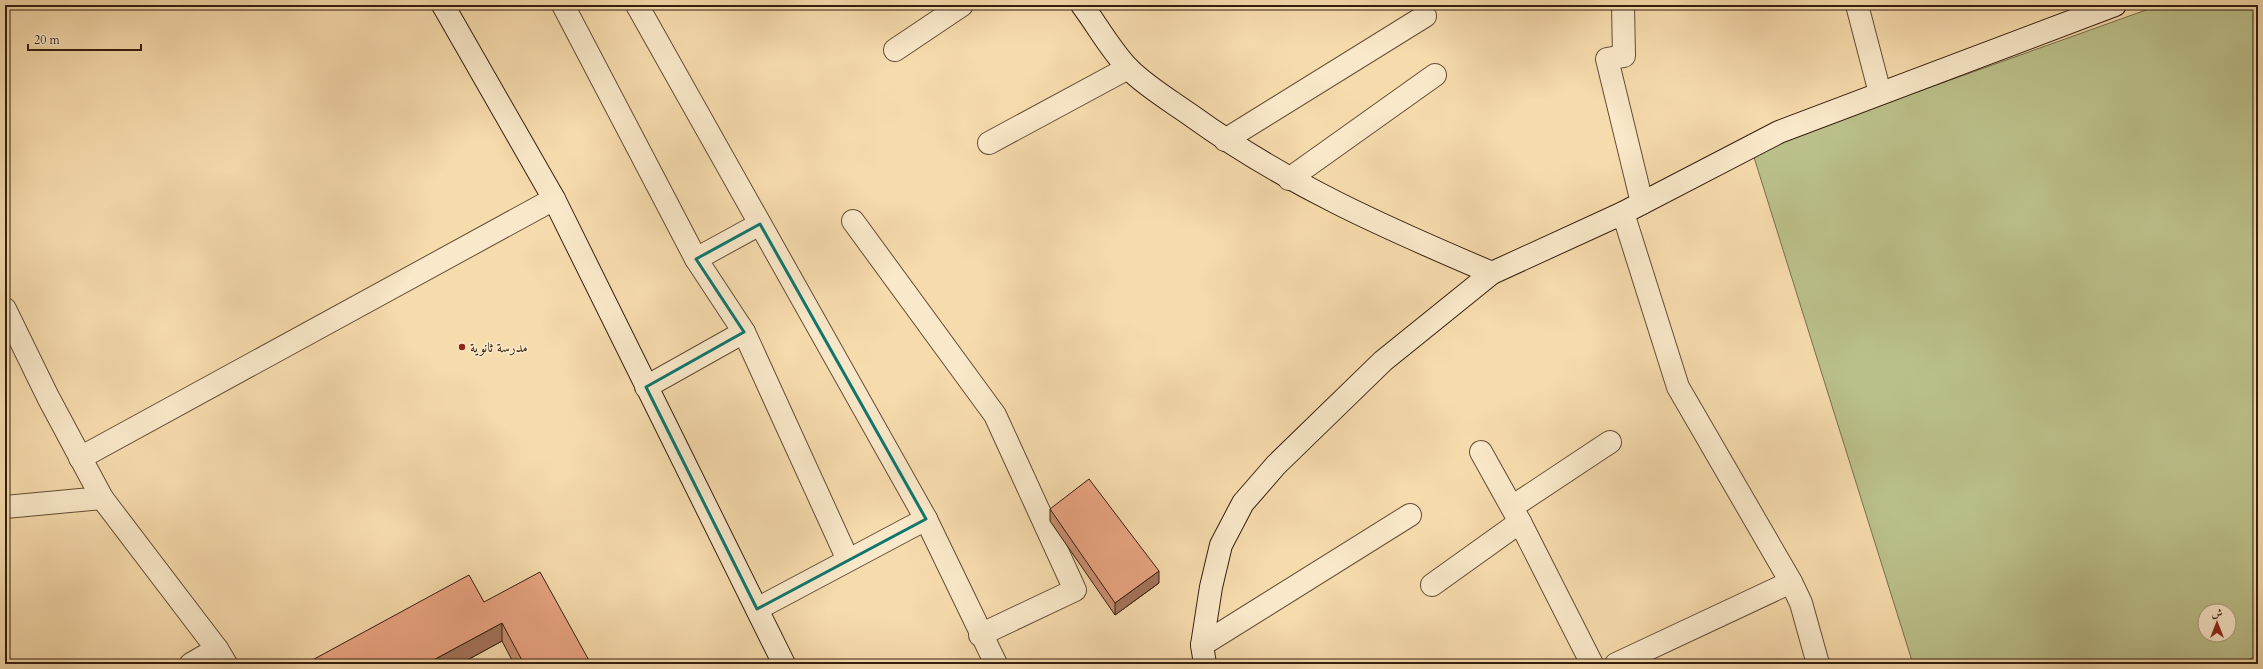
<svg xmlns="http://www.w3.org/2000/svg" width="2263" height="669" font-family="Cardo,Amiri,serif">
<rect width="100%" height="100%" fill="#f6dbac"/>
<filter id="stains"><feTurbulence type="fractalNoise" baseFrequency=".005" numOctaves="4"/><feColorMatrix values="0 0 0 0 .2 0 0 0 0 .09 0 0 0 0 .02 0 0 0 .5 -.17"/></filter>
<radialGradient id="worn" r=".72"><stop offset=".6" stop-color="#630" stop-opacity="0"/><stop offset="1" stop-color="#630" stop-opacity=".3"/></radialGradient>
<path fill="#bbc08a" stroke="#786f4c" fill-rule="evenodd" d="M 2160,5 L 2258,5 L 2258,655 L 2239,664 L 1913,664 L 1752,151 ZM 2205,611 L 2229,611 L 2229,635 L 2205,635 Z"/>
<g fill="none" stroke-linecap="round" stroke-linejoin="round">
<defs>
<g id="street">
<path d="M 563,5 L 696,259 L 744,332 L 848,560"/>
<path d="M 637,5 L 926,519 L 996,664"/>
<path d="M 1623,5 L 1624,56 L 1607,59 L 1642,203"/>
<path d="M 1857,5 L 1880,93"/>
<path d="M 895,50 L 962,5"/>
<path d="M 1225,140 L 1425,16"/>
<path d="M 989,143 L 1128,68"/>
<path d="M 1289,179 L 1435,75"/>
<path d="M 1623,213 L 1678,387 L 1791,582 L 1801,603 L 1818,664"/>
<path d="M 853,221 L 995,415 L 1075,590 L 980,635"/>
<path d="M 696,259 L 760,224"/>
<path d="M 5,309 L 48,397 L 102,498 L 5,507"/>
<path d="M 646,387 L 744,332"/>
<path d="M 1481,452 L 1520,522 L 1592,664"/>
<path d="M 80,458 L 554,199"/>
<path d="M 102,498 L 217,649"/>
<path d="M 1512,507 L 1610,442"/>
<path d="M 1432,585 L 1520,522"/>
<path d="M 757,609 L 926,519"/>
<path d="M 1202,645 L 1410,515"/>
<path d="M 191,664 L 217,649 L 226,664"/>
<path d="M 1616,664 L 1791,582"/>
</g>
<g id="secondary">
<path d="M 443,5 L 554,199 L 784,664"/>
<path d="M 1082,5 C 1097,25 1112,52 1129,69 C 1147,87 1171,101 1192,116 C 1286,184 1386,228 1492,273"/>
<path d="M 1205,664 L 1202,645 L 1211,587 L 1221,545 L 1243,503 L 1276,465 L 1383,361 L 1492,273 L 1623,213 L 1779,132 L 2115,5"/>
</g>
</defs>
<use href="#street" stroke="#644d36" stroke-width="24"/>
<use href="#secondary" stroke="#341e0e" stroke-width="24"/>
<use href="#street" stroke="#f9e8c9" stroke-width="22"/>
<use href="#secondary" stroke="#f9e8c9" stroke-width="22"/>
</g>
<g fill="#c98d70" stroke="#341e0e">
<path d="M 1050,509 L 1159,583 L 1115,615 L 1050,521 Z"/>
<path d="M 484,602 L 591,664 L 514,664 L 502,641 L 460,664 L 305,664 Z"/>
</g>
<g fill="#a4735b" stroke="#341e0e">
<path d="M 1159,571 L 1159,583 L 1115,615 L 1115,603 Z"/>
<path d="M 502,623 L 502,641 L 460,664 L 426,664 Z"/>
</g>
<g fill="#eaa482" stroke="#341e0e">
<path d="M 1089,479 L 1159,571 L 1115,603 L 1050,509 Z"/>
<path d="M 540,572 L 591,664 L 524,664 L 502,623 L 426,664 L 390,664 L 389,662 L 386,664 L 305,664 L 469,575 L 484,602 Z"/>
</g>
<path fill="none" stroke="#0f766e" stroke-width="3" stroke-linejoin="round" d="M 760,224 L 926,519 L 757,609 L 646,387 L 744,332 L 696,259 Z"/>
<circle fill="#8f2418" stroke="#f9e8c9" stroke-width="1.5" cx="462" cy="347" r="4"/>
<g text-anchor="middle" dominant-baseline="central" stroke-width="3" stroke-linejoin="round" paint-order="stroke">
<g font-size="14" fill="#341e0e" stroke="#f9e8c9" text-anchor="start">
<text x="470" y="347">مدرسة ثانوية</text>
</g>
</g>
<rect width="2263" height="669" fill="none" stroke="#f6dbac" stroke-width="20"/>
<rect x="6" y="6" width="2251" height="657" fill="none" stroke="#341e0e" stroke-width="2"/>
<rect x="10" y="10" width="2243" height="649" fill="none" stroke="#341e0e"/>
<g transform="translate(2217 623)"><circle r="19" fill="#f9e8c9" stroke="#aa977e"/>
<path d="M0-3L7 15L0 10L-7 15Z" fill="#8f2418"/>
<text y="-6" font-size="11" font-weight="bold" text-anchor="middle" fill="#341e0e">ش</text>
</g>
<path d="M28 44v6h113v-6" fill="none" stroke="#341e0e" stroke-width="2"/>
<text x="34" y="44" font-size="12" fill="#341e0e" stroke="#f9e8c9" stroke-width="3" paint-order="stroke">20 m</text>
<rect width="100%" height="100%" filter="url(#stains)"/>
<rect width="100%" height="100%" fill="url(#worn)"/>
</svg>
